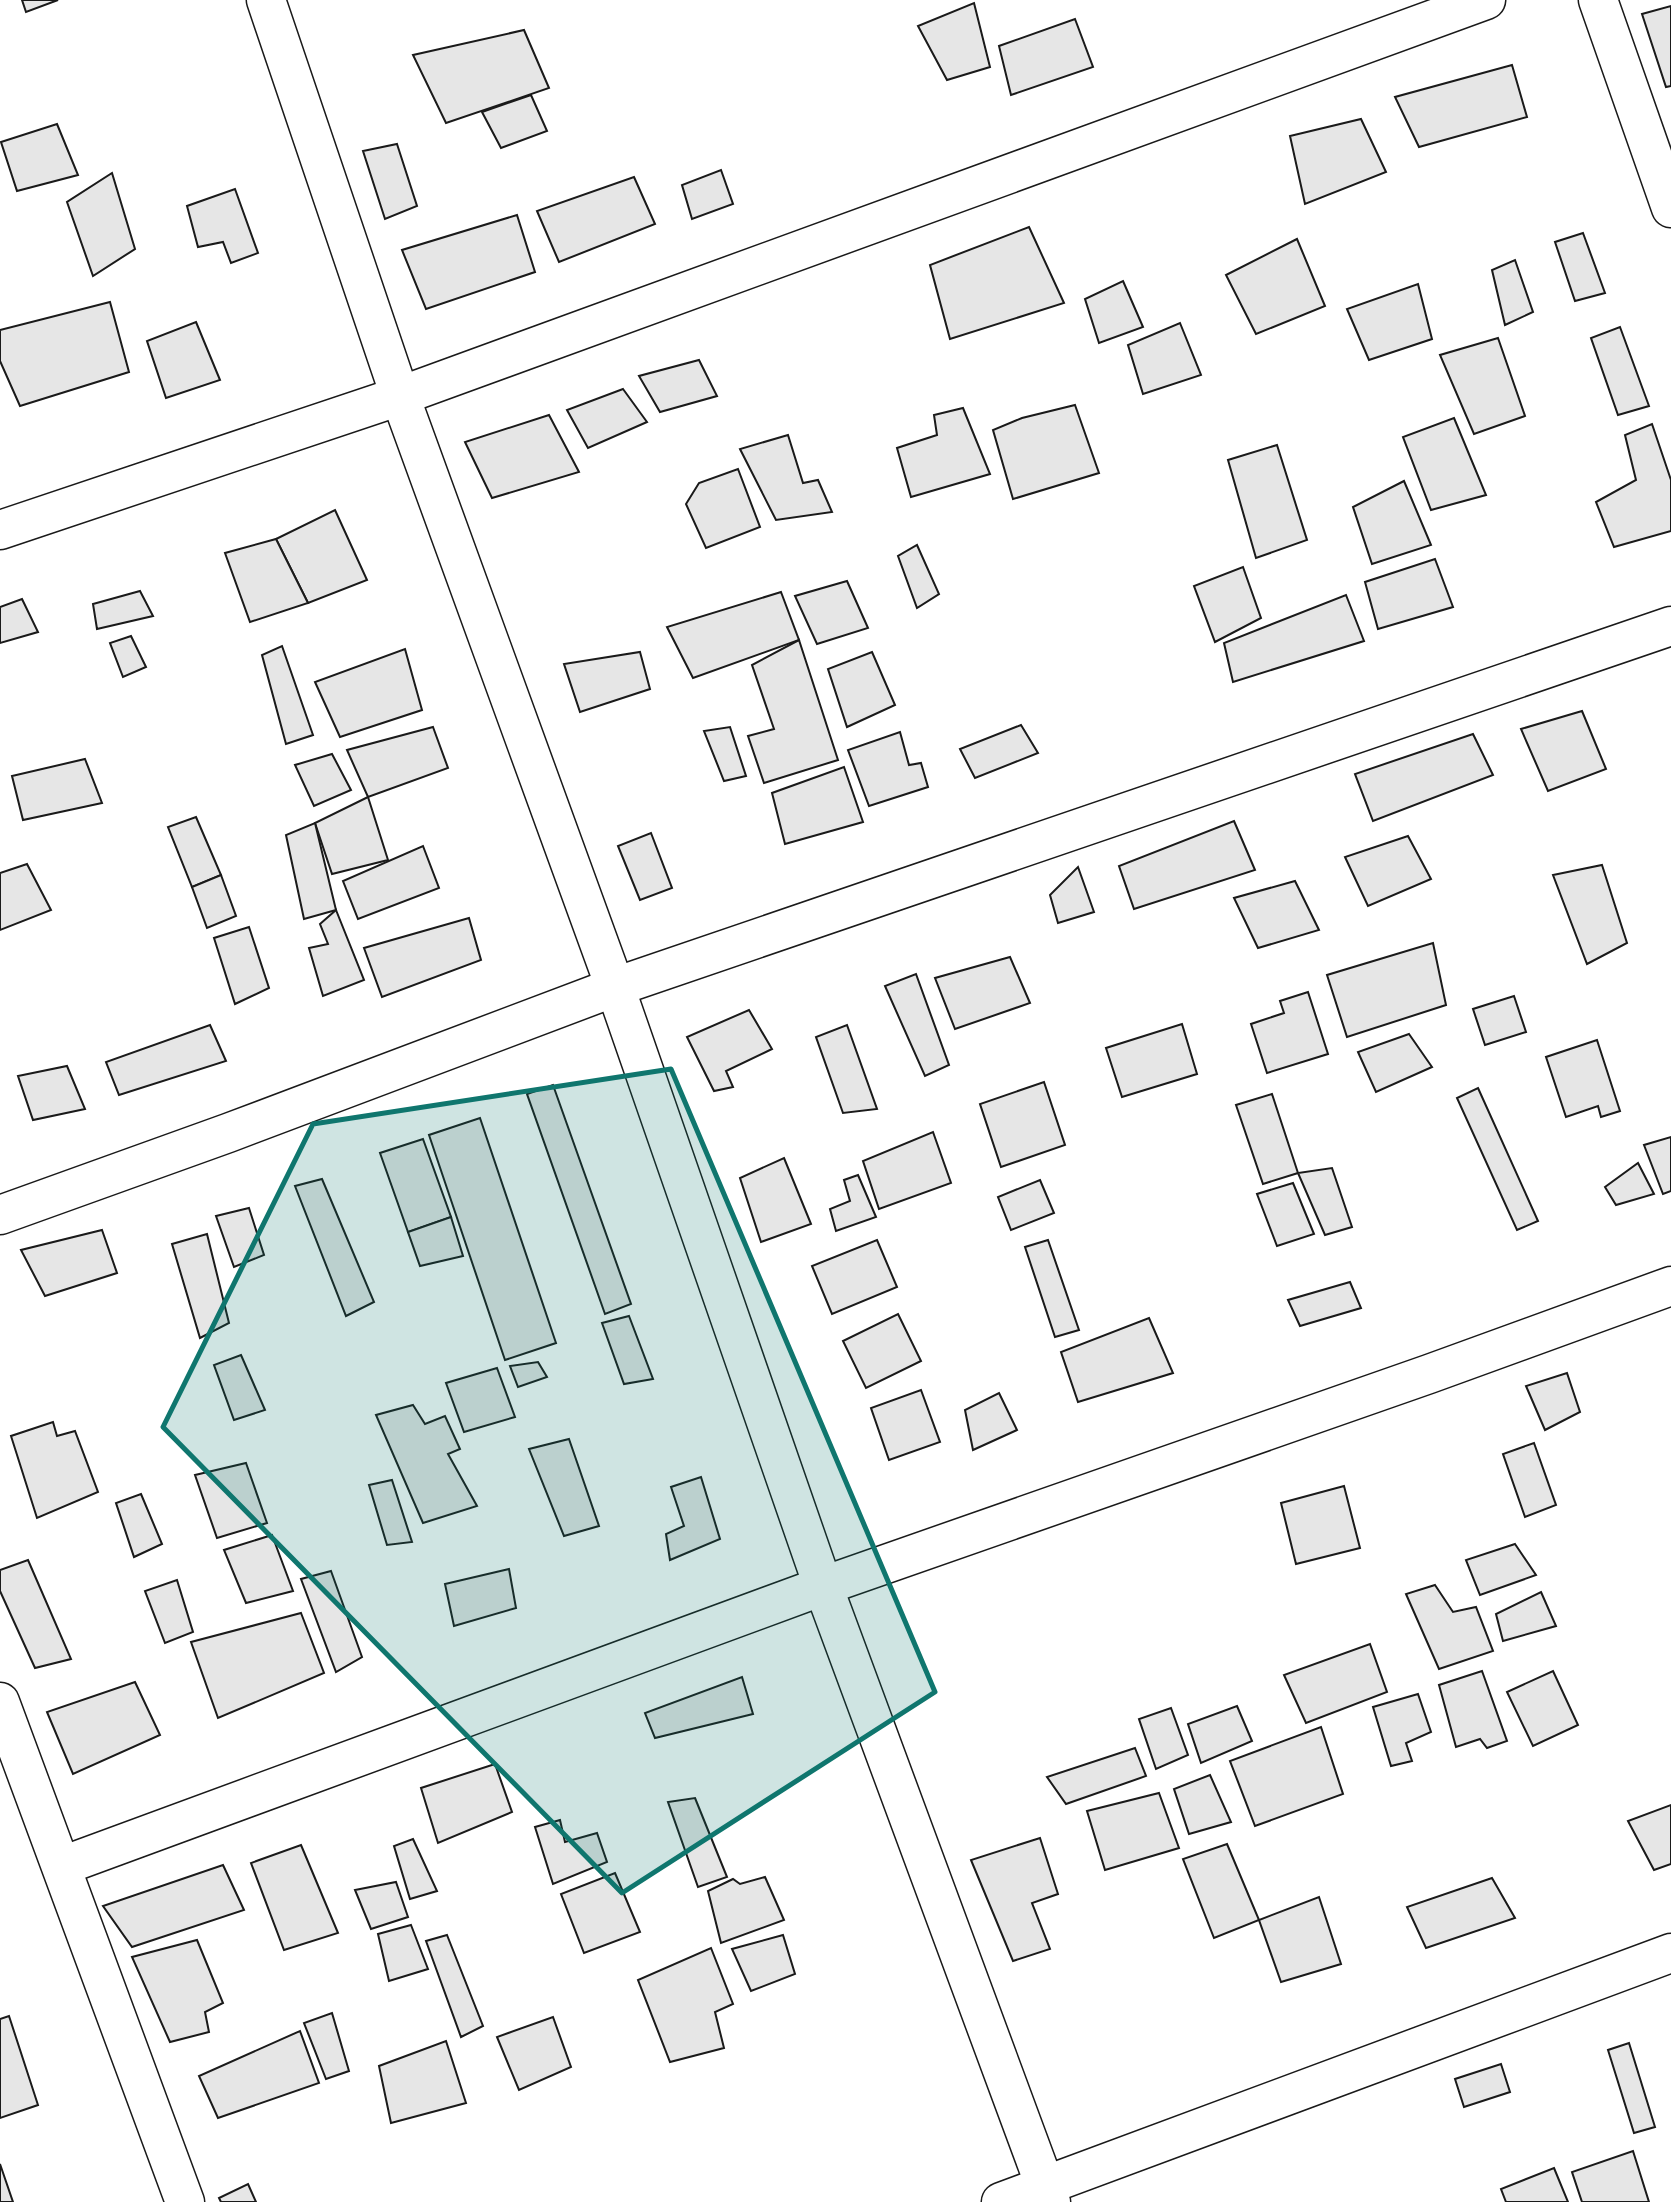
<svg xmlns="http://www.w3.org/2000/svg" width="1671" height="2202" font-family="'Varela Round',sans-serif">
<rect width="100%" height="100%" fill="#fff"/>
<g fill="#e6e6e6" stroke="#1a1a1a" stroke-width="2">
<path d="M 22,0 L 58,0 L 26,12 Z"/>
<path d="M 974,3 L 990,67 L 947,80 L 918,26 Z"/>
<path d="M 1671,6 L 1671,86 L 1666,87 L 1642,14 Z"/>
<path d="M 1075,19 L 1093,67 L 1011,95 L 999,46 Z"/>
<path d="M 524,30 L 549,88 L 446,123 L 413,55 Z"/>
<path d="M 1512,65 L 1527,117 L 1419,147 L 1395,97 Z"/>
<path d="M 531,95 L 547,131 L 501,148 L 482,112 Z"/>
<path d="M 1361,119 L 1386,172 L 1305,204 L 1290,136 Z"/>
<path d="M 57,124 L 78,175 L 17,191 L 1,142 Z"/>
<path d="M 397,144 L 417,206 L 385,219 L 363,151 Z"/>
<path d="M 721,170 L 733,204 L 692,219 L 682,185 Z"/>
<path d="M 112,173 L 135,249 L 93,276 L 67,202 Z"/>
<path d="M 634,177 L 655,224 L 559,262 L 537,211 Z"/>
<path d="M 235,189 L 258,253 L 231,263 L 223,242 L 198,247 L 187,206 Z"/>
<path d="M 517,215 L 535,272 L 426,309 L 402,250 Z"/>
<path d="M 1029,227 L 1064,303 L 950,339 L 930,265 Z"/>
<path d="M 1583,233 L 1605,293 L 1575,301 L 1555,242 Z"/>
<path d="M 1297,239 L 1325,306 L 1256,334 L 1226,275 Z"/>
<path d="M 1515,260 L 1533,312 L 1505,325 L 1492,270 Z"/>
<path d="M 1123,281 L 1143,327 L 1099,343 L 1085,299 Z"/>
<path d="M 1418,284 L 1432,339 L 1369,360 L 1347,309 Z"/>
<path d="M 110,302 L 129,372 L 20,406 L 0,361 L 0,330 Z"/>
<path d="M 196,322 L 220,380 L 166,398 L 147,341 Z"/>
<path d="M 1180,323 L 1201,375 L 1143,394 L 1128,345 Z"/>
<path d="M 1620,327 L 1649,406 L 1618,415 L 1591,338 Z"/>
<path d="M 1498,338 L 1525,416 L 1474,434 L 1440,355 Z"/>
<path d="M 699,360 L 717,396 L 660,412 L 639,376 Z"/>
<path d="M 623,389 L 647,422 L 588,448 L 567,410 Z"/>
<path d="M 1075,405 L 1099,473 L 1013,499 L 993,430 L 1022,418 Z"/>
<path d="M 963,408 L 990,474 L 911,497 L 897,448 L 937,435 L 934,415 Z"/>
<path d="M 549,415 L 579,472 L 492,498 L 465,442 Z"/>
<path d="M 1454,418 L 1486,495 L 1431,510 L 1403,437 Z"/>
<path d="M 1652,424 L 1671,480 L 1671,531 L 1614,547 L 1596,502 L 1636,480 L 1625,435 Z"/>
<path d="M 788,435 L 803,483 L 818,480 L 832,512 L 776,520 L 740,449 Z"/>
<path d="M 1277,445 L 1307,540 L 1256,558 L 1228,460 Z"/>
<path d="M 738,469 L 760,527 L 706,548 L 686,504 L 699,483 Z"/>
<path d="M 1404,481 L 1431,545 L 1372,564 L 1353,507 Z"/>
<path d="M 335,510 L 367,580 L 308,603 L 276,539 Z"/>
<path d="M 276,539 L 308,603 L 250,622 L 225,553 Z"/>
<path d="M 917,545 L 939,594 L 917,608 L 898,556 Z"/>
<path d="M 1435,559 L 1453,607 L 1378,629 L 1365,582 Z"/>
<path d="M 1243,567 L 1261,618 L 1215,642 L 1194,586 Z"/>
<path d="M 847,581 L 868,628 L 817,644 L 795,596 Z"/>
<path d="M 140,591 L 153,616 L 97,629 L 93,604 Z"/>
<path d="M 781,592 L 799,640 L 693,678 L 667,627 Z"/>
<path d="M 1346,595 L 1364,641 L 1233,682 L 1224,643 Z"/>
<path d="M 22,599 L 38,632 L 0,643 L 0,607 Z"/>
<path d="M 131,636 L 146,667 L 123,677 L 110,643 Z"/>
<path d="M 799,640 L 838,760 L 764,783 L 748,736 L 774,729 L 752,665 Z"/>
<path d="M 282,646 L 313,735 L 286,744 L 262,655 Z"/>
<path d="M 405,649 L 422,710 L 340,737 L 315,682 Z"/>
<path d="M 640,652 L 650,689 L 580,712 L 564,664 Z"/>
<path d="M 872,652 L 895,705 L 847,727 L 828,669 Z"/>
<path d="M 1582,711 L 1606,769 L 1548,791 L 1521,729 Z"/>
<path d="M 1021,725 L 1038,753 L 975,778 L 960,749 Z"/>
<path d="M 433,727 L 448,768 L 368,797 L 347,750 Z"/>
<path d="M 730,727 L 746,776 L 724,781 L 704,731 Z"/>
<path d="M 900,732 L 909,765 L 921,763 L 928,787 L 869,806 L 848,750 Z"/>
<path d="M 1473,734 L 1493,775 L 1373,821 L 1355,774 Z"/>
<path d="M 332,754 L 351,790 L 314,806 L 295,765 Z"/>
<path d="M 85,759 L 102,803 L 23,820 L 12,776 Z"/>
<path d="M 844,767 L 863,822 L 785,844 L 772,793 Z"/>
<path d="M 368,797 L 388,860 L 332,874 L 315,823 Z"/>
<path d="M 196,817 L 221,875 L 192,887 L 168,827 Z"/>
<path d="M 1234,821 L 1255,870 L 1134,909 L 1119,866 Z"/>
<path d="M 315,823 L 336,910 L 304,919 L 286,835 Z"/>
<path d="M 651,833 L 672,888 L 640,900 L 618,846 Z"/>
<path d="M 1408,836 L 1431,879 L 1368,906 L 1345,857 Z"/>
<path d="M 423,846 L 439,888 L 358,919 L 343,881 Z"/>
<path d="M 27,864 L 51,910 L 0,930 L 0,873 Z"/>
<path d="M 1602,865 L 1627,943 L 1587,964 L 1553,875 Z"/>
<path d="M 1078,867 L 1094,912 L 1058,923 L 1050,895 Z"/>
<path d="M 221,875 L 236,916 L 207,928 L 192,887 Z"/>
<path d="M 1295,881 L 1319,930 L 1258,948 L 1234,898 Z"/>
<path d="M 336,910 L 364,980 L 323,996 L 309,948 L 328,944 L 320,924 Z"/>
<path d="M 469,918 L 481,960 L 382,997 L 364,948 Z"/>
<path d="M 249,927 L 269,988 L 235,1004 L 214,938 Z"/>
<path d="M 1433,943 L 1446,1005 L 1347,1037 L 1327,975 Z"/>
<path d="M 1010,957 L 1030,1003 L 955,1029 L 935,978 Z"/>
<path d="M 916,974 L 949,1065 L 925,1076 L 885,986 Z"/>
<path d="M 1308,992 L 1328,1054 L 1267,1073 L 1251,1024 L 1284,1013 L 1280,1001 Z"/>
<path d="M 1514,996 L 1526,1032 L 1485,1045 L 1473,1009 Z"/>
<path d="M 749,1010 L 772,1049 L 726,1071 L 733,1087 L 714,1091 L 687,1037 Z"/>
<path d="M 1182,1024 L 1197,1074 L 1122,1097 L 1106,1048 Z"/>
<path d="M 210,1025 L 226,1061 L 119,1095 L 106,1062 Z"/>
<path d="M 847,1025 L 877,1109 L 843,1113 L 816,1037 Z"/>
<path d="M 1409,1034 L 1432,1067 L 1376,1092 L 1358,1052 Z"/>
<path d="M 1597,1040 L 1620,1111 L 1601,1117 L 1598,1106 L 1566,1117 L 1546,1057 Z"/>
<path d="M 67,1066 L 85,1109 L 33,1120 L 18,1076 Z"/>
<path d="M 1044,1082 L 1065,1145 L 1001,1167 L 980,1104 Z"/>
<path d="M 553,1085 L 631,1304 L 605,1314 L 527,1094 Z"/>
<path d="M 1478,1088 L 1538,1221 L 1517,1230 L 1457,1098 Z"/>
<path d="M 1272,1094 L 1298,1173 L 1263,1184 L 1236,1105 Z"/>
<path d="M 480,1118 L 556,1343 L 505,1360 L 429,1135 Z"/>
<path d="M 933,1132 L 951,1183 L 879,1209 L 863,1161 Z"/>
<path d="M 1671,1137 L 1671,1191 L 1663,1194 L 1644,1145 Z"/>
<path d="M 423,1139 L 451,1217 L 408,1232 L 380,1153 Z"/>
<path d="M 784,1158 L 811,1224 L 761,1242 L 740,1178 Z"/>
<path d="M 1638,1163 L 1654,1194 L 1616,1205 L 1605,1187 Z"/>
<path d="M 1332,1168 L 1352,1227 L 1325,1235 L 1298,1173 Z"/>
<path d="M 858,1175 L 876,1217 L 836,1231 L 830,1209 L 850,1201 L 844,1180 Z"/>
<path d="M 322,1179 L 374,1302 L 346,1316 L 295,1186 Z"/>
<path d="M 1040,1180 L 1054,1213 L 1011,1230 L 998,1197 Z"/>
<path d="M 1293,1183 L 1314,1234 L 1277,1246 L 1257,1194 Z"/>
<path d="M 249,1208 L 264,1255 L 234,1267 L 216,1216 Z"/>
<path d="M 451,1217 L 463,1256 L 420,1266 L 408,1232 Z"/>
<path d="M 102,1230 L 117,1273 L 45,1296 L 21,1250 Z"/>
<path d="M 207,1234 L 229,1323 L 200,1338 L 172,1244 Z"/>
<path d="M 877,1240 L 897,1287 L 832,1314 L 812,1266 Z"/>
<path d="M 1048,1240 L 1079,1330 L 1055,1337 L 1025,1247 Z"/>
<path d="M 1350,1282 L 1361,1308 L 1300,1326 L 1288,1300 Z"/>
<path d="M 898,1314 L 921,1361 L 866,1388 L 843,1341 Z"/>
<path d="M 629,1316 L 653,1379 L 624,1384 L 602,1323 Z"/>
<path d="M 1149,1318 L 1173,1373 L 1078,1402 L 1061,1352 Z"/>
<path d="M 241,1355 L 265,1410 L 234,1420 L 214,1365 Z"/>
<path d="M 538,1362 L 547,1377 L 518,1387 L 510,1366 Z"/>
<path d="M 497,1368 L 515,1417 L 464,1432 L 446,1383 Z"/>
<path d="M 1567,1373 L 1580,1412 L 1545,1430 L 1526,1386 Z"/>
<path d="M 921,1390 L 940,1442 L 889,1460 L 871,1408 Z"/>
<path d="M 999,1393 L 1017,1430 L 973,1450 L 965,1410 Z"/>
<path d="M 413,1405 L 425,1424 L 445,1416 L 460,1449 L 448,1454 L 477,1506 L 423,1523 L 376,1415 Z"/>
<path d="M 53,1422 L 57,1436 L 75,1431 L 98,1492 L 37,1518 L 11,1436 Z"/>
<path d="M 569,1439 L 599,1526 L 564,1536 L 529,1449 Z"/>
<path d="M 1534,1443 L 1556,1505 L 1525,1517 L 1503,1454 Z"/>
<path d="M 246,1463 L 267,1523 L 217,1538 L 195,1475 Z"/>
<path d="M 701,1477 L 720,1539 L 670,1560 L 666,1534 L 684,1526 L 671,1487 Z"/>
<path d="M 392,1480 L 412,1542 L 387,1545 L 369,1485 Z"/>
<path d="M 1344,1486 L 1360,1548 L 1296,1564 L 1281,1503 Z"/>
<path d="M 141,1494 L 162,1544 L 134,1557 L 116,1503 Z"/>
<path d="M 272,1535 L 293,1591 L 246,1603 L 224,1550 Z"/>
<path d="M 1515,1544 L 1536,1575 L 1480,1595 L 1466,1560 Z"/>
<path d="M 28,1560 L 71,1659 L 35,1668 L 0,1591 L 0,1570 Z"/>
<path d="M 509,1569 L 516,1608 L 454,1626 L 445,1584 Z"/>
<path d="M 331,1571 L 362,1657 L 336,1672 L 301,1579 Z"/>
<path d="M 177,1580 L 193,1632 L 165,1643 L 145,1591 Z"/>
<path d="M 1435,1585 L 1453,1612 L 1476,1607 L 1493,1651 L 1439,1669 L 1406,1594 Z"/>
<path d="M 1541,1592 L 1556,1626 L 1503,1641 L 1496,1614 Z"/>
<path d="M 301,1613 L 324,1673 L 218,1718 L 191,1642 Z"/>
<path d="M 1370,1644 L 1387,1692 L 1306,1723 L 1284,1675 Z"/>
<path d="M 1482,1671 L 1507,1741 L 1487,1748 L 1480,1739 L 1456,1747 L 1439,1685 Z"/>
<path d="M 1553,1671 L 1578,1725 L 1533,1746 L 1507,1692 Z"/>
<path d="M 742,1677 L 753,1714 L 655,1738 L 645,1713 Z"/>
<path d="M 135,1682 L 160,1735 L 73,1774 L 47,1712 Z"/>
<path d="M 1418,1694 L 1431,1732 L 1406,1743 L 1412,1761 L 1391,1766 L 1373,1707 Z"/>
<path d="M 1237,1706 L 1252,1741 L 1201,1763 L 1188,1724 Z"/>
<path d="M 1171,1708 L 1188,1755 L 1156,1769 L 1139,1719 Z"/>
<path d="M 1321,1727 L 1343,1794 L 1255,1826 L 1230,1761 Z"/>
<path d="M 1135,1748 L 1146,1776 L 1066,1804 L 1047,1777 Z"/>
<path d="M 495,1764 L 512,1812 L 438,1843 L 421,1788 Z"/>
<path d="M 1210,1775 L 1231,1822 L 1189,1834 L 1174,1789 Z"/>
<path d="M 1159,1793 L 1179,1848 L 1105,1870 L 1087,1811 Z"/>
<path d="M 695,1798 L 727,1877 L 698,1887 L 668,1802 Z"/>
<path d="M 1671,1805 L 1671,1864 L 1654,1870 L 1628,1821 Z"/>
<path d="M 560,1820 L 565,1842 L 597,1833 L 607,1862 L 553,1884 L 535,1827 Z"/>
<path d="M 1040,1838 L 1058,1894 L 1032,1903 L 1050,1949 L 1013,1961 L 971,1860 Z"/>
<path d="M 413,1839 L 437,1891 L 410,1899 L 394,1846 Z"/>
<path d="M 1227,1844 L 1259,1920 L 1214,1938 L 1183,1859 Z"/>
<path d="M 301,1845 L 338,1933 L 284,1950 L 251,1863 Z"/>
<path d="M 223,1865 L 244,1910 L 132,1947 L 103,1906 Z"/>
<path d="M 615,1873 L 640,1932 L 584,1953 L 561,1894 Z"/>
<path d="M 765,1877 L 784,1920 L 721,1943 L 708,1891 L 733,1879 L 740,1884 Z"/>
<path d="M 1492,1878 L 1515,1918 L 1426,1948 L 1407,1907 Z"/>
<path d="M 396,1882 L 408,1917 L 371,1929 L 355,1890 Z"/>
<path d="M 1319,1897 L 1341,1964 L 1281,1982 L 1259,1920 Z"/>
<path d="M 411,1925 L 428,1969 L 389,1981 L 378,1934 Z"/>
<path d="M 447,1935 L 483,2026 L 461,2037 L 426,1941 Z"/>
<path d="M 783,1935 L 795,1974 L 751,1991 L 732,1949 Z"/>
<path d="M 197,1940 L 223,2003 L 205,2012 L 209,2032 L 170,2042 L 132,1957 Z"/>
<path d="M 711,1948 L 733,2004 L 715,2012 L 724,2048 L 670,2062 L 638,1980 Z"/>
<path d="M 332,2013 L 349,2071 L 326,2079 L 304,2023 Z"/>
<path d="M 9,2016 L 38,2105 L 0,2118 L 0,2019 Z"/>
<path d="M 553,2017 L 571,2067 L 519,2090 L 497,2037 Z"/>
<path d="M 300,2031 L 319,2083 L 218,2118 L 199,2076 Z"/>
<path d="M 446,2041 L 466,2103 L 391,2123 L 379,2066 Z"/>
<path d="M 1629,2043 L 1655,2127 L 1634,2133 L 1608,2050 Z"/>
<path d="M 1501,2064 L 1510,2092 L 1464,2107 L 1455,2079 Z"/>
<path d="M 1633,2151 L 1649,2202 L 1582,2202 L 1572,2172 Z"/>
<path d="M 0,2164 L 13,2202 L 0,2202 Z"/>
<path d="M 1554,2168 L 1568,2202 L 1506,2202 L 1501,2189 Z"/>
<path d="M 248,2184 L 256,2202 L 221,2202 L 219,2198 Z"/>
</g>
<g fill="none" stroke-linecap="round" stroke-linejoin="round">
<defs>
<g id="minor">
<path d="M 266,0 L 400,396 L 615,987 L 823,1586 L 1051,2202"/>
<path d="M 1598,0 L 1671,208"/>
<path d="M 0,530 L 400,396 L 1486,0"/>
<path d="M 0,1215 L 228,1133 L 615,987 L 1671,626"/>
<path d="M 0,1702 L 185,2202"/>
<path d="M 62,1866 L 823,1586 L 1429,1374 L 1671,1286"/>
<path d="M 1001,2202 L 1671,1953"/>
</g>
</defs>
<use href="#minor" stroke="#1a1a1a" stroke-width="41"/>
<use href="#minor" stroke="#fff" stroke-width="38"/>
</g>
<path fill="#0f766e" fill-opacity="0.2" stroke="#0f766e" stroke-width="5" stroke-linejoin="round" d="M 671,1069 L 935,1692 L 622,1893 L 163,1427 L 313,1124 Z"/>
</svg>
